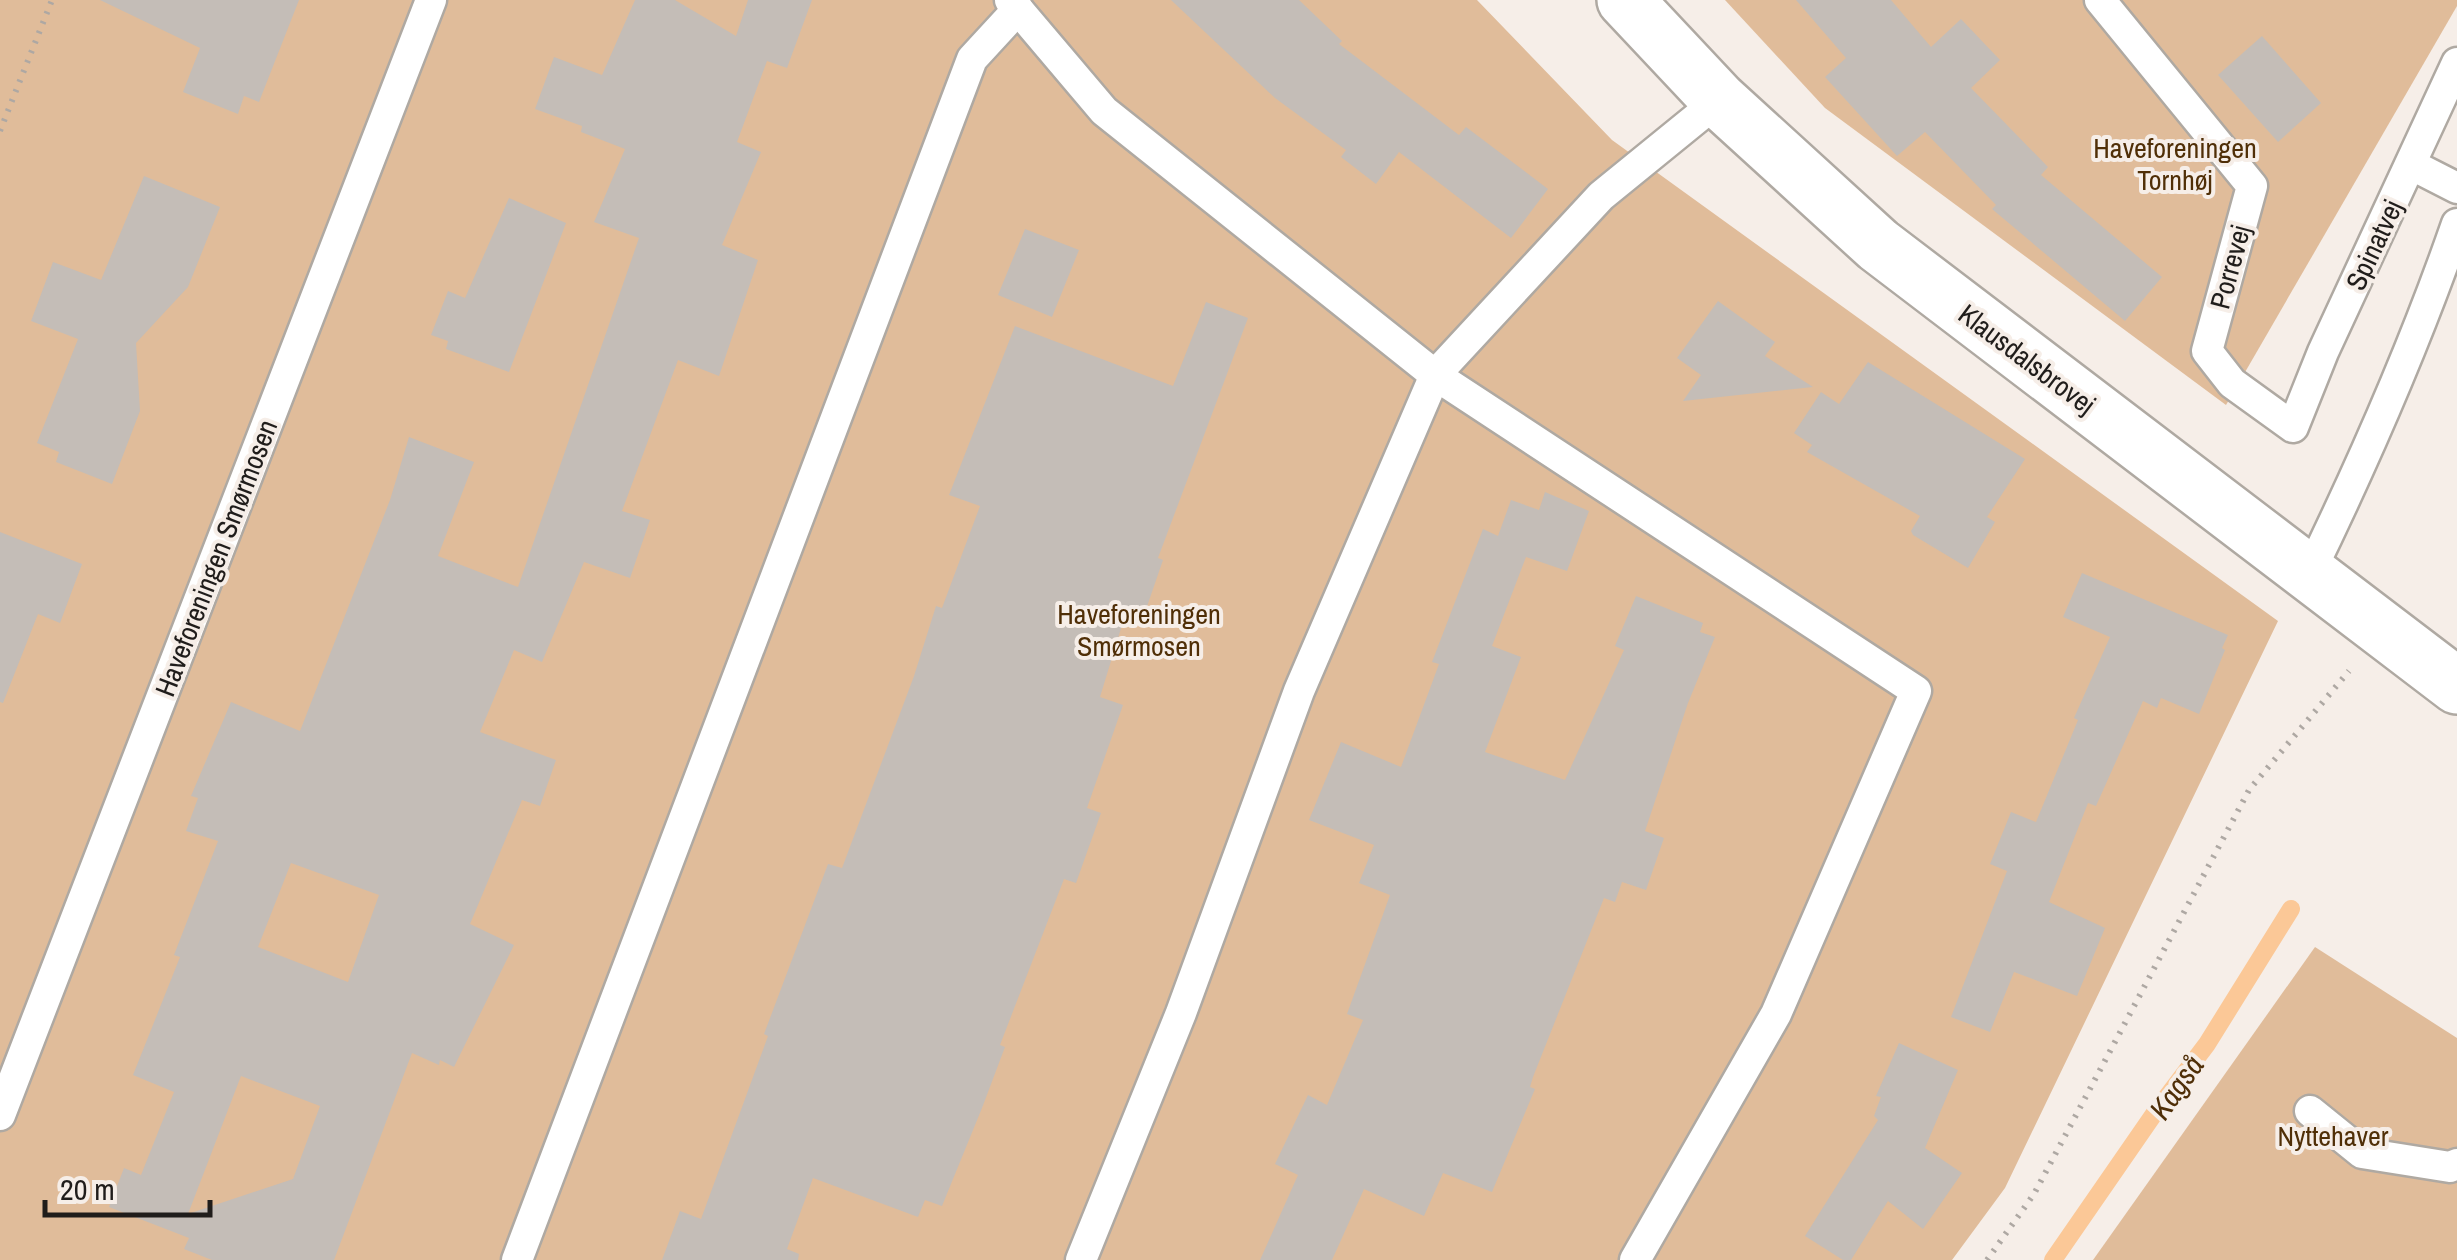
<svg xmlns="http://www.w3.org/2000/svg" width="2457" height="1260" font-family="'Archivo Narrow',sans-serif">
<rect width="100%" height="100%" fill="#f6eee8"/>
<g fill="#e0bc9a">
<path d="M 0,0 L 1477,0 L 1612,140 L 2278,621 L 2005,1188 L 1952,1260 L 0,1260 Z"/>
<path d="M 1725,0 L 2457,0 L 2457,6 L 2226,405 L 1825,108 Z"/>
<path d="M 2315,947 L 2457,1038 L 2457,1260 L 2093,1260 Z"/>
</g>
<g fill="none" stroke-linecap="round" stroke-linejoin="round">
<path stroke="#fbc897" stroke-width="18" d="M 2053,1260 L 2154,1114 L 2207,1044 L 2291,909"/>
</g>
<g fill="#c4bdb7" fill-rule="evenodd">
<path d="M 100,0 L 299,0 L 259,102 L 244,96 L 238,114 L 183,92 L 200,48 Z"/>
<path d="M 635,0 L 675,0 L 736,36 L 748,0 L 812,0 L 787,68 L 767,61 L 737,142 L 761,152 L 722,245 L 758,260 L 719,376 L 678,360 L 622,511 L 650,520 L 630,578 L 584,562 L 542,662 L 514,650 L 480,732 L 556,760 L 540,806 L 522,800 L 470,924 L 514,945 L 454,1067 L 440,1060 L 439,1065 L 412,1053 L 334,1260 L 212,1260 L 184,1249 L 189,1238 L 109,1207 L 124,1168 L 141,1175 L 174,1092 L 133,1075 L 180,957 L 174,955 L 218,841 L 186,831 L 198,798 L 191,796 L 231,702 L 300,731 L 390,500 L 409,437 L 474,462 L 438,556 L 518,587 L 639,238 L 594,222 L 625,149 L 581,132 L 582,126 L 535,109 L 554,57 L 602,75 ZM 291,863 L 379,895 L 348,982 L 258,947 ZM 241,1076 L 320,1106 L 293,1179 L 188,1214 Z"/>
<path d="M 1171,0 L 1299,0 L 1342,41 L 1339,44 L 1459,135 L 1466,127 L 1548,189 L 1511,238 L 1399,152 L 1376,184 L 1341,157 L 1346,150 L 1275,98 Z"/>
<path d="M 1796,0 L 1891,0 L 1931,47 L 1961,19 L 2000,60 L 1971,88 L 2048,167 L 2041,175 L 2162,277 L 2125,321 L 1992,209 L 1996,205 L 1925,132 L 1897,156 L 1825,77 L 1846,58 Z"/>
<path d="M 2262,36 L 2321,103 L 2278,142 L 2218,75 Z"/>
<path d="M 144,176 L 220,207 L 188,287 L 136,343 L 140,411 L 112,484 L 56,462 L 59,452 L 37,443 L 78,339 L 31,321 L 53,262 L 101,280 Z"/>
<path d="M 509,198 L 566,223 L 509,372 L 446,349 L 448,341 L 431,335 L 448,291 L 465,298 Z"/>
<path d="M 1025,229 L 1079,250 L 1052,317 L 998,295 Z"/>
<path d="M 1718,301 L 1775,342 L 1765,356 L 1813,387 L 1683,401 L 1701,375 L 1677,358 Z"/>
<path d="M 1206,302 L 1248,318 L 1158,558 L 1163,560 L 1143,618 L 1126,612 L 1100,697 L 1123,705 L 1087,808 L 1101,813 L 1076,883 L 1064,879 L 1000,1045 L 1005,1047 L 982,1108 L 942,1206 L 925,1200 L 918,1217 L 813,1178 L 787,1249 L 799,1254 L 798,1260 L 662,1260 L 680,1211 L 701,1219 L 768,1036 L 764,1034 L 828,864 L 842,868 L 914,676 L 936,606 L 942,608 L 980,506 L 949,495 L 1015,326 L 1173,386 Z"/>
<path d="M 1868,362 L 2025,459 L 1987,517 L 1995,522 L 1968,568 L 1913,535 L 1911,531 L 1920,516 L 1807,452 L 1812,445 L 1794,433 L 1821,392 L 1839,404 Z"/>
<path d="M 1545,492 L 1589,511 L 1567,571 L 1526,557 L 1492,646 L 1521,657 L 1485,752 L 1565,780 L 1624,650 L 1615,646 L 1636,596 L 1703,623 L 1700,632 L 1715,637 L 1688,703 L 1645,831 L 1664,838 L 1646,890 L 1622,882 L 1615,902 L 1604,898 L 1533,1077 L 1530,1087 L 1535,1089 L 1492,1192 L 1443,1173 L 1424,1216 L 1364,1189 L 1332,1260 L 1260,1260 L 1298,1175 L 1275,1164 L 1308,1095 L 1327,1105 L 1363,1020 L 1347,1014 L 1390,895 L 1359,883 L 1374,845 L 1309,820 L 1341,742 L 1401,767 L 1439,664 L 1432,662 L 1483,529 L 1498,536 L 1511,500 L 1539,510 Z"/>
<path d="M 0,532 L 82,564 L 60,623 L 38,614 L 3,703 L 0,702 Z"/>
<path d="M 2082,573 L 2228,635 L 2222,648 L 2225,650 L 2199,714 L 2161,698 L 2157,708 L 2143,701 L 2096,806 L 2088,803 L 2049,902 L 2105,928 L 2077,996 L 2014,972 L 1990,1032 L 1951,1017 L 2007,871 L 1990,864 L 2011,812 L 2036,822 L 2078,720 L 2074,718 L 2110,637 L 2063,617 Z"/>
<path d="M 1899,1043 L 1958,1070 L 1925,1148 L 1962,1173 L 1923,1229 L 1888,1201 L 1851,1260 L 1843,1260 L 1805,1236 L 1878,1120 L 1874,1116 L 1881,1097 L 1876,1096 Z"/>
</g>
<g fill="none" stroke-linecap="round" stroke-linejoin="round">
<defs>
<g id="lane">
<path d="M 1010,0 L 1104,111 L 1435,375 L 1916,691 L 1776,1014 L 1635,1260"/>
<path d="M 2100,0 L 2252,186 L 2207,351 L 2232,383 L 2293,427 L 2323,352 L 2457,63"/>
<path d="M 2412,165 L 2457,188"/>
<path d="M 2309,574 C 2365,459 2415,345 2457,224"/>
<path d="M 2310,1111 L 2362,1153 L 2450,1167 L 2457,1164"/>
<path d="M 0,1115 L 431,0"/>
<path d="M 517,1260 L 972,59 L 1018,9"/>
<path d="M 1081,1260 L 1181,1013 L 1299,691 L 1435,375 L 1601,196 L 1719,100"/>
</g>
<path id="secondary" d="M 1625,0 L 1719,100 L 1878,245 L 2457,686"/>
</defs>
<use href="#lane" stroke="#afa9a2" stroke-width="35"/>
<use href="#secondary" stroke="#afa9a2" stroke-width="60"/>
<g stroke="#aea8a3" stroke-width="6" stroke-dasharray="2.5 8" stroke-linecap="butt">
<path d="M 0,131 L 52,0"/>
<path d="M 1987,1260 L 2034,1194 L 2249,790 L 2349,671"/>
</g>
<use href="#lane" stroke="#fff" stroke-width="30"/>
<use href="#secondary" stroke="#fff" stroke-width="55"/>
</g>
<g text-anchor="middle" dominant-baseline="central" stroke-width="8" stroke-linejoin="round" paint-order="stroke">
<g font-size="28" fill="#502f07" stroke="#f6eee8">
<text x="2175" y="148">Haveforeningen<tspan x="2175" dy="32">Tornhøj</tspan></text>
<text x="1139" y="614">Haveforeningen<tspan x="1139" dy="32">Smørmosen</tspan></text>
<text x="2333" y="1136">Nyttehaver</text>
</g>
<g font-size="28" fill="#201d1b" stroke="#f6eee8">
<text transform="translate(2374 245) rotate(-65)">Spinatvej</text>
<text transform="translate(2230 267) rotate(-75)">Porrevej</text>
<text transform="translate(2027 359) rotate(37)">Klausdalsbrovej</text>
<text transform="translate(216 558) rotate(-69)">Haveforeningen Smørmosen</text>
</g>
<g font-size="30" font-style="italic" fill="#4f2e07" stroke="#f6eee8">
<text transform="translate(2176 1087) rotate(-55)">Kagså</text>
</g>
</g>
<path d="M45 1200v15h165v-15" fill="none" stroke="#201d1b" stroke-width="5"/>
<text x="60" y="1200" font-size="30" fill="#201d1b" stroke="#f6eee8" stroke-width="8" paint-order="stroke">20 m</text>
</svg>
